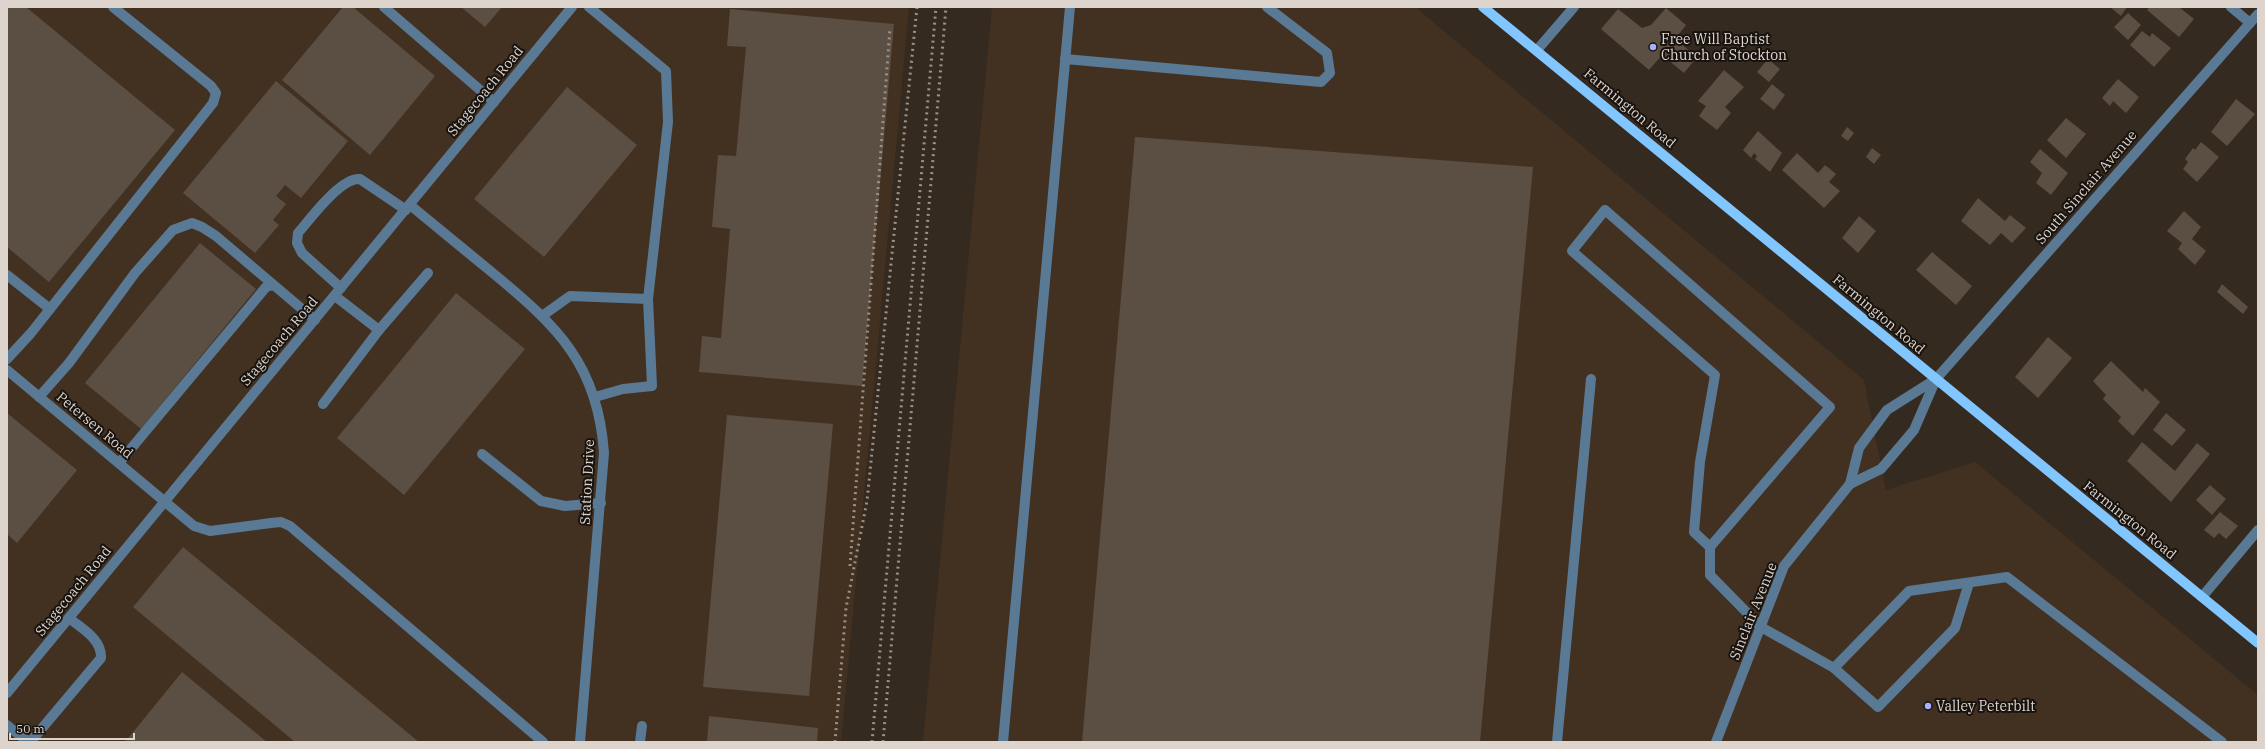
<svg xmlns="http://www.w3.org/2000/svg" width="2265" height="749" font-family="'IBM Plex Serif',serif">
<rect width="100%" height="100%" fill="#352a1f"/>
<g fill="#423121">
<path d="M 7,7 L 909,7 L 841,742 L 7,742 Z"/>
<path d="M 992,7 L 1415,7 L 1864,380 L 1886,490 L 1975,462 L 2258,695 L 2258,742 L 923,742 Z"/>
</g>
<g fill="#5b4e42">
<path d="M 7,7 L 26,7 L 175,130 L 49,282 L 7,247 Z"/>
<path d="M 343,7 L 353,7 L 435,76 L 370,155 L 282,80 Z"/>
<path d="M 461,7 L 502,7 L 485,27 Z"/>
<path d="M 2110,7 L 2127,7 L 2121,16 Z"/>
<path d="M 2150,7 L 2179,7 L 2194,19 L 2179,37 L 2147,10 Z"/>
<path d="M 1666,8 L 1686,25 L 1675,39 L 1697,57 L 1684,73 L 1662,55 L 1649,70 L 1601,29 L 1618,9 L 1642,28 L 1651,25 Z"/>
<path d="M 730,9 L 894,24 L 862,386 L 699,372 L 702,336 L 721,338 L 730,229 L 712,227 L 718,155 L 736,156 L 746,47 L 727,46 Z"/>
<path d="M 2128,13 L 2141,25 L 2128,40 L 2114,27 Z"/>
<path d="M 2142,31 L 2150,37 L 2152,33 L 2171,48 L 2154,67 L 2130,45 Z"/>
<path d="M 1768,59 L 1780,69 L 1769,82 L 1757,72 Z"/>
<path d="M 1724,70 L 1744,87 L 1725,107 L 1731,113 L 1717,130 L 1699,116 L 1706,106 L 1698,101 Z"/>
<path d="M 2118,79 L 2139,97 L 2126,113 L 2113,101 L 2110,106 L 2102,98 Z"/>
<path d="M 276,81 L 348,141 L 301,198 L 285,185 L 276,196 L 286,204 L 273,220 L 279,225 L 255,253 L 183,193 Z"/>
<path d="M 1772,84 L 1785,95 L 1774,110 L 1760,99 Z"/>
<path d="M 567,87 L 637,145 L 544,257 L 474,199 Z"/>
<path d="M 2236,99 L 2255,114 L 2227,146 L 2211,132 Z"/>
<path d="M 2066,118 L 2086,134 L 2066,158 L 2047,140 Z"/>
<path d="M 1847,127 L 1854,133 L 1848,141 L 1841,136 Z"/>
<path d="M 1758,131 L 1782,153 L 1770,172 L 1755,159 L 1757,156 L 1754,153 L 1751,158 L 1743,150 Z"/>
<path d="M 1135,137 L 1533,167 L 1480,742 L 1082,742 Z"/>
<path d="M 2201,142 L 2219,157 L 2197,182 L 2183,169 L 2188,162 L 2185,159 L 2193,148 L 2195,150 Z"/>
<path d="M 1872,148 L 1881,155 L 1874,164 L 1866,157 Z"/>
<path d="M 2040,149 L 2068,173 L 2051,195 L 2036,183 L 2042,173 L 2030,162 Z"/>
<path d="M 1797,153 L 1818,173 L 1825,165 L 1836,174 L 1829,182 L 1840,191 L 1824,208 L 1782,170 Z"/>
<path d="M 1978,198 L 2005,221 L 2010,215 L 2026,228 L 2012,243 L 2001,233 L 1990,245 L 1961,221 Z"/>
<path d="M 2184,211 L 2201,227 L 2192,239 L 2206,251 L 2195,265 L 2178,249 L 2182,243 L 2167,231 Z"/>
<path d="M 1859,216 L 1876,231 L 1858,253 L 1842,238 Z"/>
<path d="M 200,243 L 256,289 L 141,429 L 85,383 Z"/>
<path d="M 1932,252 L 1972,286 L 1956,305 L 1916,270 Z"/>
<path d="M 2222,284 L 2248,307 L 2243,314 L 2217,292 Z"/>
<path d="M 456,293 L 525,349 L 404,495 L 337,438 Z"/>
<path d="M 2048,337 L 2072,358 L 2038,398 L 2015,377 Z"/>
<path d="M 2111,361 L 2143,392 L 2145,388 L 2160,402 L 2133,436 L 2118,421 L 2121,417 L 2103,399 L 2106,395 L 2093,381 Z"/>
<path d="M 7,413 L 77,470 L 17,543 L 7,534 Z"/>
<path d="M 2166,413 L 2186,430 L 2172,446 L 2153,430 Z"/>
<path d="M 727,415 L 833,424 L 809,696 L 703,687 Z"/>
<path d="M 2142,442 L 2175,471 L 2197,443 L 2210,454 L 2171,502 L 2127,461 Z"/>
<path d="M 2210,485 L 2226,499 L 2212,515 L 2196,500 Z"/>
<path d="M 2220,512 L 2238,526 L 2226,539 L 2219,533 L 2214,538 L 2204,530 Z"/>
<path d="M 183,547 L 419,742 L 295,742 L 133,607 Z"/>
<path d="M 182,672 L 267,742 L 125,742 Z"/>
<path d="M 709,716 L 818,728 L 817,742 L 707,742 Z"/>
</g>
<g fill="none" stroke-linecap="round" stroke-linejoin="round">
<g stroke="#597995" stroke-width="10">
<path d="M 384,7 L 494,102"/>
<path d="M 2231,7 L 2250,23"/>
<path d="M 1537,50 L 1574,7"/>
<path d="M 1065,59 L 1321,82 L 1330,73 L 1327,53 L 1267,7"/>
<path d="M 410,205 C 438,228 466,251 494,274 C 558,327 598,365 604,453 L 580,742"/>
<path d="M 7,275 L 50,309"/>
<path d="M 341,288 L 302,253 L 297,243 L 298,233 C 311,218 341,177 360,179 L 406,210"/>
<path d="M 542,316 L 570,296 L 648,299 L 668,122 L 666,71 L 589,7"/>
<path d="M 379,330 L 428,273"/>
<path d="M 7,359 L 31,333 L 213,103 L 216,93 L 211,86 L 113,7"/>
<path d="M 7,370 L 194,526 L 210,531 L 271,523 L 281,522 L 290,526 L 543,742"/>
<path d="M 39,397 L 69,363 L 135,273 L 173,230 L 192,223 L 202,227 L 216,236 L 315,320"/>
<path d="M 595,397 L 623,389 L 652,386 L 648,299"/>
<path d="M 323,404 L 379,330 L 335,296"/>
<path d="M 482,454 L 541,501 L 565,506 L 601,503"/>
<path d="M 119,463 L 266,287 L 273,285"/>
<path d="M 1850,484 L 1881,469 L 1914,430 L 1936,379"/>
<path d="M 1710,547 L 1694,532 L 1700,462 L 1715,375 L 1572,251 L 1605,210 L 1830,407 L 1710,547 L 1710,575 L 1761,627 L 1834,668 L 1909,591 L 2007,577 L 2222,742"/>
<path d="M 2202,597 L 2258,530"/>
<path d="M 1834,668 L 1878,707 L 1955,628 L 1969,583"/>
<path d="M 7,693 L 572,7"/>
<path d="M 7,725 L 24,739 L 29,741 L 33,739 L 101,658 C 102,639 82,629 69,618"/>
<path d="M 640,742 L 642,726"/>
<path d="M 1003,742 L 1070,7"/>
<path d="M 1557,742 L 1591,379"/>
<path d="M 1716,742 L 1784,566 L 1850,484 L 1859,448 L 1887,410 L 1936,379 L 2258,14"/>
</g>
<path stroke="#81c6ff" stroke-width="10" d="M 1483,7 L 2258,643"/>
<g stroke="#9a9189" stroke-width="3" stroke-dasharray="2 4" stroke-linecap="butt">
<path d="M 850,566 L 890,28"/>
<path d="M 835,742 L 846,608 L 867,501 L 917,7"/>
<path d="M 872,742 L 936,7"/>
<path d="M 883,742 L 946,7"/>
</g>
</g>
<g fill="#a4b2fc" stroke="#19130f" stroke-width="1.5">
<circle cx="1653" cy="47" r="4"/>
<circle cx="1928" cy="706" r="4"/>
</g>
<g text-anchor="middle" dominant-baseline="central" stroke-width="4" stroke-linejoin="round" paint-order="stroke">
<g font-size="14" fill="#dcd4cd" stroke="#19130f" text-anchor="start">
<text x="1661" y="39">Free Will Baptist<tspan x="1661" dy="16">Church of Stockton</tspan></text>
<text x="1936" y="706">Valley Peterbilt</text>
</g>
<g font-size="14" fill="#dcd4cd" stroke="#19130f">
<text transform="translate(485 91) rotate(-51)">Stagecoach Road</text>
<text transform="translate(1630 108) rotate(40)">Farmington Road</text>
<text transform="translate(2086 187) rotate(-49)">South Sinclair Avenue</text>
<text transform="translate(1879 314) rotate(40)">Farmington Road</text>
<text transform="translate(279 341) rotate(-50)">Stagecoach Road</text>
<text transform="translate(95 425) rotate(40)">Petersen Road</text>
<text transform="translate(587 482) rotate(-87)">Station Drive</text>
<text transform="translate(2130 520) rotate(39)">Farmington Road</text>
<text transform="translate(73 591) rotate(-51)">Stagecoach Road</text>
<text transform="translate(1753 611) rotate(-68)">Sinclair Avenue</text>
</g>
</g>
<rect width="2265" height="749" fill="none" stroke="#dcd4cd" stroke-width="16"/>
<path d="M10 733v6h124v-6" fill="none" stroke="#dcd4cd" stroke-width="2"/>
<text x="16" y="733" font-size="12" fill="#dcd4cd" stroke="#19130f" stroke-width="3" paint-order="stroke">50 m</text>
</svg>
